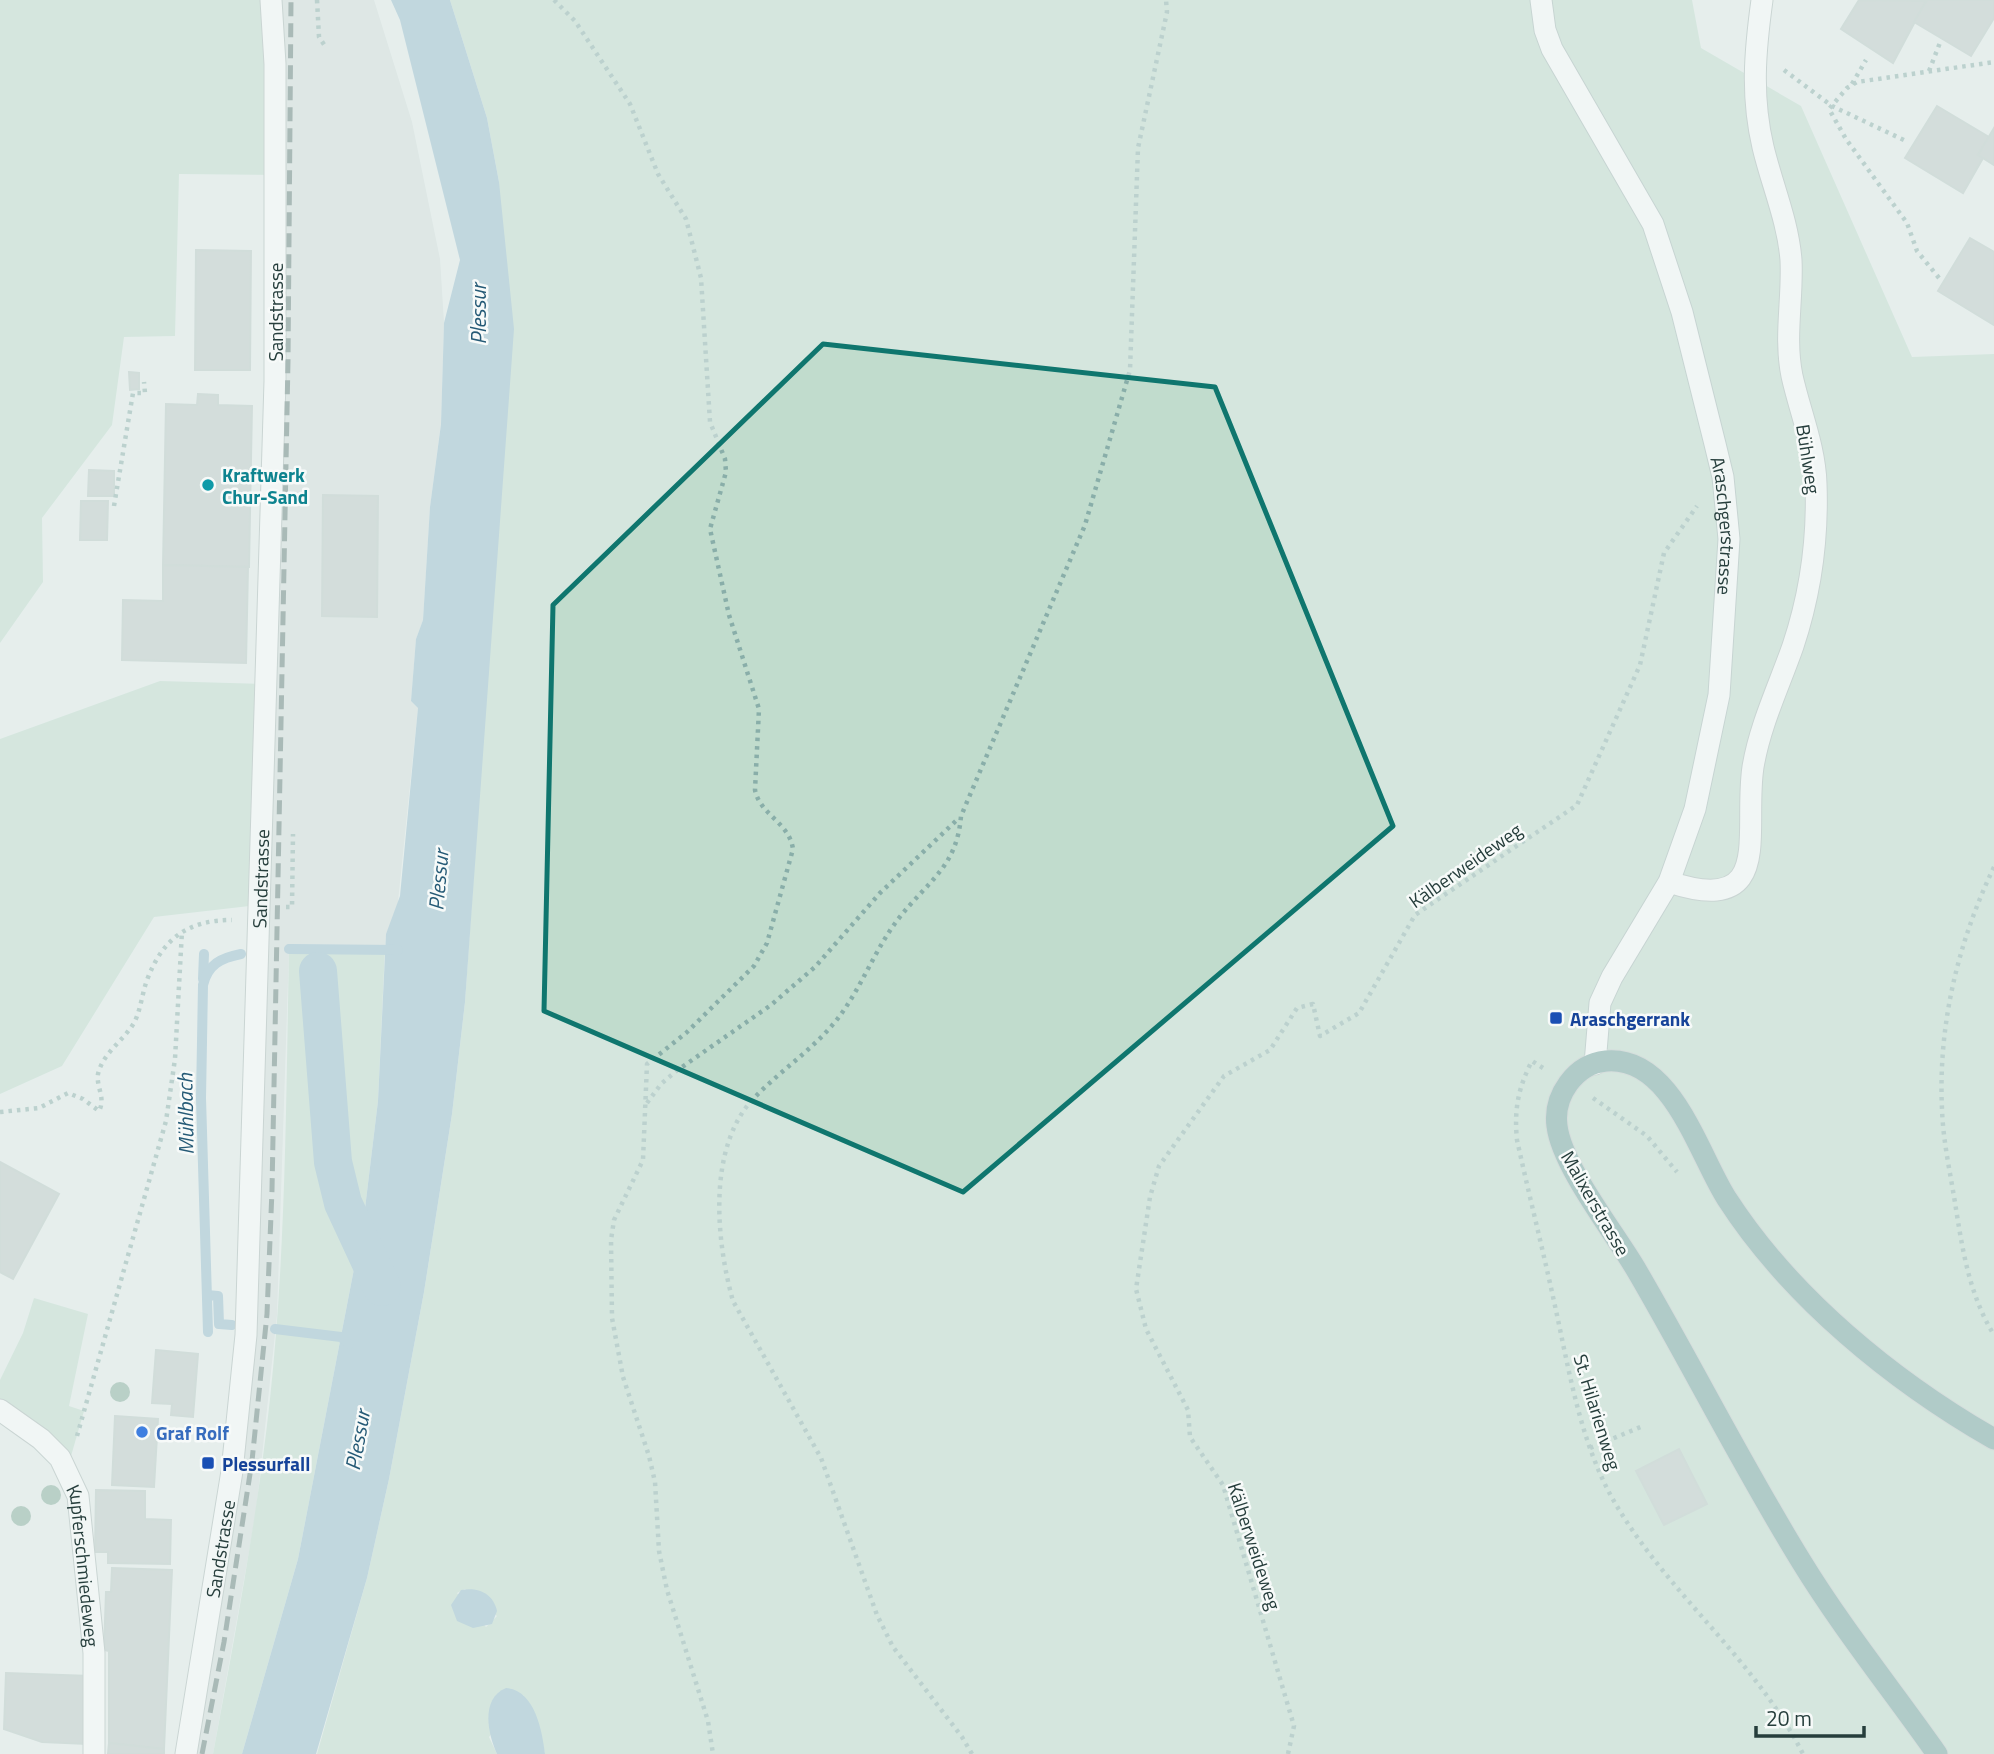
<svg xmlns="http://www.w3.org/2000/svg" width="1994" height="1754" font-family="'Titillium Web',sans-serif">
<rect width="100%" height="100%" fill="#e6eeec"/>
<path fill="#d4dddb" d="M 271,0 L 374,0 L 412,122 L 440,259 L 444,323 L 441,423 L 430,507 L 423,620 L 416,639 L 411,701 L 418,708 L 397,911 L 386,934 L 385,949 L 289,950 L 277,1315 L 256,1512 L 213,1754 L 186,1754 L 202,1668 L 252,1203 Z"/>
<g fill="#c1dccd" fill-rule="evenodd">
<path d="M 0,0 L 271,0 L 275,175 L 179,174 L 175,336 L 124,337 L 112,425 L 42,518 L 43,582 L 0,643 Z"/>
<path d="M 450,0 L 1692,0 L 1701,48 L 1801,106 L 1912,357 L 1994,354 L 1994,1754 L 545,1754 L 539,1725 L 523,1695 L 489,1737 L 497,1754 L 317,1754 L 367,1578 L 389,1479 L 424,1292 L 452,1114 L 465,1002 L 486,696 L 499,182 L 487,118 ZM 465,1589 L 497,1616 L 486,1627 L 457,1593 Z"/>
<path d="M 160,681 L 266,684 L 258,905 L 154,917 L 62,1066 L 0,1094 L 0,739 Z"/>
<path d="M 289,949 L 385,949 L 378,1101 L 364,1217 L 298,1559 L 242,1754 L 213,1754 C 235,1636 257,1518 270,1399 C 286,1250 286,1099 289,949 Z"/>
<path d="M 34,1298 L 88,1314 L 69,1406 L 84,1411 L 67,1470 L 0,1410 L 0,1380 L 23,1333 Z"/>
</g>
<g fill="#94bacd">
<path d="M 391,0 L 450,0 L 487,118 L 499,182 L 514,329 L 465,1002 L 452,1114 L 424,1292 L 389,1479 L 367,1578 L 316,1754 L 242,1754 L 298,1559 L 364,1217 L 378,1101 L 386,934 L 400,896 L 418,708 L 411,701 L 416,639 L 423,620 L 430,507 L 441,424 L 444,323 L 460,260 L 400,20 Z"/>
<path d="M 461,1590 C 478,1587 493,1593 497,1611 L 492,1624 L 473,1628 L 457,1621 L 451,1605 Z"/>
<path d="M 506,1688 C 535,1690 542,1731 545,1754 L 497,1754 C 488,1734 480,1699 506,1688 Z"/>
</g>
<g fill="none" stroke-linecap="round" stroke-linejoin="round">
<g stroke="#94bacd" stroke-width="10">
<path d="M 289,949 L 398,950"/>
<path d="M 203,979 L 204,954"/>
<path d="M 207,1295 L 218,1296 L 219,1324 L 232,1325"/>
<path d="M 275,1329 L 341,1337 L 349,1344"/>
<path d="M 208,1332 L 201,1098 L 203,985 C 208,964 221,958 241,954"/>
</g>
<path stroke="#94bacd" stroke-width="38" d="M 318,971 L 333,1162 L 343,1203 L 382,1287"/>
</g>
<g fill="#bcc8c5" stroke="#b9c7c4" stroke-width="2">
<path d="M 1859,0 L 1926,1 L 1893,63 L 1841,29 Z"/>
<path d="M 1994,0 L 1994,18 L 1971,56 L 1914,22 L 1927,0 Z"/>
<path d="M 1937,106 L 1989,137 L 1978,155 L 1983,158 L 1963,193 L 1905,158 Z"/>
<path d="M 1994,128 L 1994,165 L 1978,155 Z"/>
<path d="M 1970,238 L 1994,252 L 1994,325 L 1938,291 Z"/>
<path d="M 196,250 L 251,251 L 250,370 L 195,370 Z"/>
<path d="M 129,372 L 139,373 L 139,389 L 130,390 Z"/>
<path d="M 198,394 L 218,395 L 218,405 L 252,406 L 249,567 L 163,565 L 166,404 L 197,405 Z"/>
<path d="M 89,470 L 114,471 L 114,496 L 88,496 Z"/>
<path d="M 323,495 L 378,496 L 377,617 L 322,616 Z"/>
<path d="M 81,501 L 108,501 L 107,540 L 80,540 Z"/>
<path d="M 163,565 L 248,567 L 246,663 L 122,660 L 123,600 L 163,601 Z"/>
<path d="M 0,1162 L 59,1194 L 13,1279 L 0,1272 Z"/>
<path d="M 156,1350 L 198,1354 L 193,1417 L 171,1415 L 172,1404 L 152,1403 Z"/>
<path d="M 115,1416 L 158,1419 L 154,1487 L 112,1485 Z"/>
<path d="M 1679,1449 L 1707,1504 L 1664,1525 L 1636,1471 Z"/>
<path d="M 96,1490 L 145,1491 L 145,1519 L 171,1520 L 170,1564 L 108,1563 L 108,1552 L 95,1552 Z"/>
<path d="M 112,1568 L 172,1570 L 164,1749 L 109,1743 L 109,1651 L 104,1650 L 106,1592 L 111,1592 Z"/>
<path d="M 6,1673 L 90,1676 L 87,1744 L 42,1742 L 4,1729 Z"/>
<path d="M 109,1743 L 164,1749 L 164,1754 L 108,1754 Z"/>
</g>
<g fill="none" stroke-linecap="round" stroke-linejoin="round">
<defs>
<g id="street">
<path d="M 1669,882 C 1776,917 1743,833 1753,767 C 1760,725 1779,686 1793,646 C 1810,595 1818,538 1816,484 C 1815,447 1800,412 1792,376 C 1784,337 1793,299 1791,260 C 1788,221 1772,185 1763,147 C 1751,96 1755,51 1762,0"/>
<path id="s1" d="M 0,1410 L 41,1439 L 60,1458 L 78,1496 L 94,1653 L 94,1754"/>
<path id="s2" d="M 186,1754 L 232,1471 L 246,1335 L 275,381 L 275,64 L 271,0"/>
</g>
<g id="secondary">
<path id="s3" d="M 1541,0 L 1545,30 L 1552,49 L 1653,224 L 1682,312 L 1715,444 L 1723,477 L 1729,539 L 1719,695 L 1695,809 L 1669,882 L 1612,977 L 1600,1003 L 1595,1064"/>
</g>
<path id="primary" d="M 1937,1754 C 1892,1690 1842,1628 1801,1561 C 1743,1467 1693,1367 1637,1271 C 1615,1233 1562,1167 1557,1126 C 1553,1096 1575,1064 1606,1061 C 1672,1055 1699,1156 1727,1199 C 1791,1298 1893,1381 1994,1439"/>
</defs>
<use href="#street" stroke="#a9b6b4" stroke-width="23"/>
<use href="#secondary" stroke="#a2b5b2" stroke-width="23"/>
<use href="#primary" stroke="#c2c9c8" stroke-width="23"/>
<g stroke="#89aea9" stroke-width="4.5" stroke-dasharray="3.5 5" stroke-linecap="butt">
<path d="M 317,0 L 319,37 L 325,46"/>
<path d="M 554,0 L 575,21 L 630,104 L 658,174 L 686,219 L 701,278 L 710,422 L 725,459 L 726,472 L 710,529 L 729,615 L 759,709 L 755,790 C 760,815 789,822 793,849 L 767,943 L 754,966 L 686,1033 L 647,1064 L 643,1160 L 614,1220 L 611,1240 L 612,1318 L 623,1377 L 649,1456 L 655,1482 L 659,1551 L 667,1590 L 708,1721 L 713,1754"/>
<path d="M 1784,70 L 1832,106 L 1908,142"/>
<path d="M 1929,71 L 1941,40"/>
<path d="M 1852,84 L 1866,60"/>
<path d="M 1939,278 L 1917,251 L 1907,223 L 1846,139 L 1829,109 L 1847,88 L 1857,82 L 1994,62"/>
<path d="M 114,506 L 133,393 L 145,393 L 144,382"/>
<path d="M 1994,867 C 1958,942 1938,1025 1942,1109 C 1943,1142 1951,1176 1956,1209 C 1963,1253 1970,1296 1994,1335"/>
<path d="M 286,907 L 292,907 L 293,834"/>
<path d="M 1543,1068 L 1532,1061 C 1518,1088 1514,1110 1517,1140 C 1529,1195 1543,1250 1555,1306 C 1570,1374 1581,1448 1618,1508 C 1672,1597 1756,1661 1803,1754"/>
<path d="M 1593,1098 L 1647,1136 L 1677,1172"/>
<path d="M 647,1103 L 661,1084 L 675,1072 L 771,1005 L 815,967 L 880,893 L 959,818"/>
<path d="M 0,1112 L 39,1108 L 68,1093 L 83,1099 L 99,1111 C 106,1098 96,1087 98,1074 C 103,1052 125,1040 135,1021 C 141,1008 142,994 147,980 C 163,938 188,920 232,920"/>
<path d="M 77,1436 L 166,1121 L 175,1059 L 182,931"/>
<path d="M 1590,1448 L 1643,1426"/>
<path d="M 972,1754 L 962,1737 L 893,1647 L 877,1615 L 821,1458 L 733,1301 C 716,1241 707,1147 754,1098 C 780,1071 811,1051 835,1022 C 861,990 874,950 899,918 C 928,881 957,867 961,816 L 1085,525 L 1130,370 L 1138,148 L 1167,12 L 1166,0"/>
<path d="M 1288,1754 L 1294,1726 L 1223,1485 L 1190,1437 L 1188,1410 L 1146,1329 L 1136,1289 L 1150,1197 L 1159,1166 L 1224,1076 L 1270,1050 L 1297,1008 L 1313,1004 L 1320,1036 L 1359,1013 L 1415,915 L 1577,805 L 1640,665 L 1664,553 L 1697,506"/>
</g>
<use href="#street" stroke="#fff" stroke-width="21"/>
<use href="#secondary" stroke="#fff" stroke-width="21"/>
<use href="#primary" stroke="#6f9f9b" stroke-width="21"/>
<path stroke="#617a77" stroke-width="5" stroke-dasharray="14 7" stroke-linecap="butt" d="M 202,1754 L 224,1642 L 252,1461 L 267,1314 L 272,1190 L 288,360 L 291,0"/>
</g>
<g fill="#84aa9a">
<circle cx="120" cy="1392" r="10"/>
<circle cx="51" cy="1495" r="10"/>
<circle cx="21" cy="1516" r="10"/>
</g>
<path d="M0 0H1994V1754H0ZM 823,344 L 1215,387 L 1393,826 L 963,1192 L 544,1011 L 553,605 Z" fill="#e6eeec" fill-opacity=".55" fill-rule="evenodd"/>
<path fill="none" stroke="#0f766e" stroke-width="5" stroke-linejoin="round" d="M 823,344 L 1215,387 L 1393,826 L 963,1192 L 544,1011 L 553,605 Z"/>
<circle fill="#0f9aa8" stroke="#f7faf9" stroke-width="2.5" cx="208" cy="485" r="7"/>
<g fill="#1a4fb4" stroke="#f7faf9" stroke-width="2.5">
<rect x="1549" y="1011" width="14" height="14" rx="3.5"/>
<rect x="201" y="1456" width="14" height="14" rx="3.5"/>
</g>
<circle fill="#3f7fe0" stroke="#f7faf9" stroke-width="2.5" cx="142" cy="1432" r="7"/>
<g text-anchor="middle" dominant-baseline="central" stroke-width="5" stroke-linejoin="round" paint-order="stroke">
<g font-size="19" fill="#263e3c" stroke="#f7faf9">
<text transform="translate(275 312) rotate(-90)">Sandstrasse</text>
<text transform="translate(1809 459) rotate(81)">Bühlweg</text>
<text stroke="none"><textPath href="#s3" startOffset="564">Araschgerstrasse</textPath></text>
<text transform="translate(1465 865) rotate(-35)">Kälberweideweg</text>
<text stroke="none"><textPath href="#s2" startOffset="880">Sandstrasse</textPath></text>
<text transform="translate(1596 1203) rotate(60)">Malixerstrasse</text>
<text transform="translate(1598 1412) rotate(73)">St. Hilarienweg</text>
<text transform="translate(1255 1546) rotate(72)">Kälberweideweg</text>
<text stroke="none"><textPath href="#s2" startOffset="208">Sandstrasse</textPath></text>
<text stroke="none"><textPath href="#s1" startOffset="189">Kupferschmiedeweg</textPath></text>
</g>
<g font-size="19" font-weight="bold" fill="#0d838f" stroke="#f7faf9" text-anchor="start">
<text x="222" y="474">Kraftwerk<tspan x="222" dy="22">Chur-Sand</tspan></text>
</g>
<g font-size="19" font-weight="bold" fill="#164399" stroke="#f7faf9" text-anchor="start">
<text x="1570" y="1018">Araschgerrank</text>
<text x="222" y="1463">Plessurfall</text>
</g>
<g font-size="19" font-weight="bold" fill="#366cbe" stroke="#f7faf9" text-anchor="start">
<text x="156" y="1432">Graf Rolf</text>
</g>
<g font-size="21" font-style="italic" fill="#255a76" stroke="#f7faf9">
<text transform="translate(478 314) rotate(-90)">Plessur</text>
<text transform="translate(438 880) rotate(-85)">Plessur</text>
<text transform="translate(185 1114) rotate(-91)">Mühlbach</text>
<text transform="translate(357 1440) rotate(-80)">Plessur</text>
</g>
</g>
<path d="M1756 1726v10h108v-10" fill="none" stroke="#263e3c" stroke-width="3.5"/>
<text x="1766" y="1726" font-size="21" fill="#263e3c" stroke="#f7faf9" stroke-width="5" paint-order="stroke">20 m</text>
</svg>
